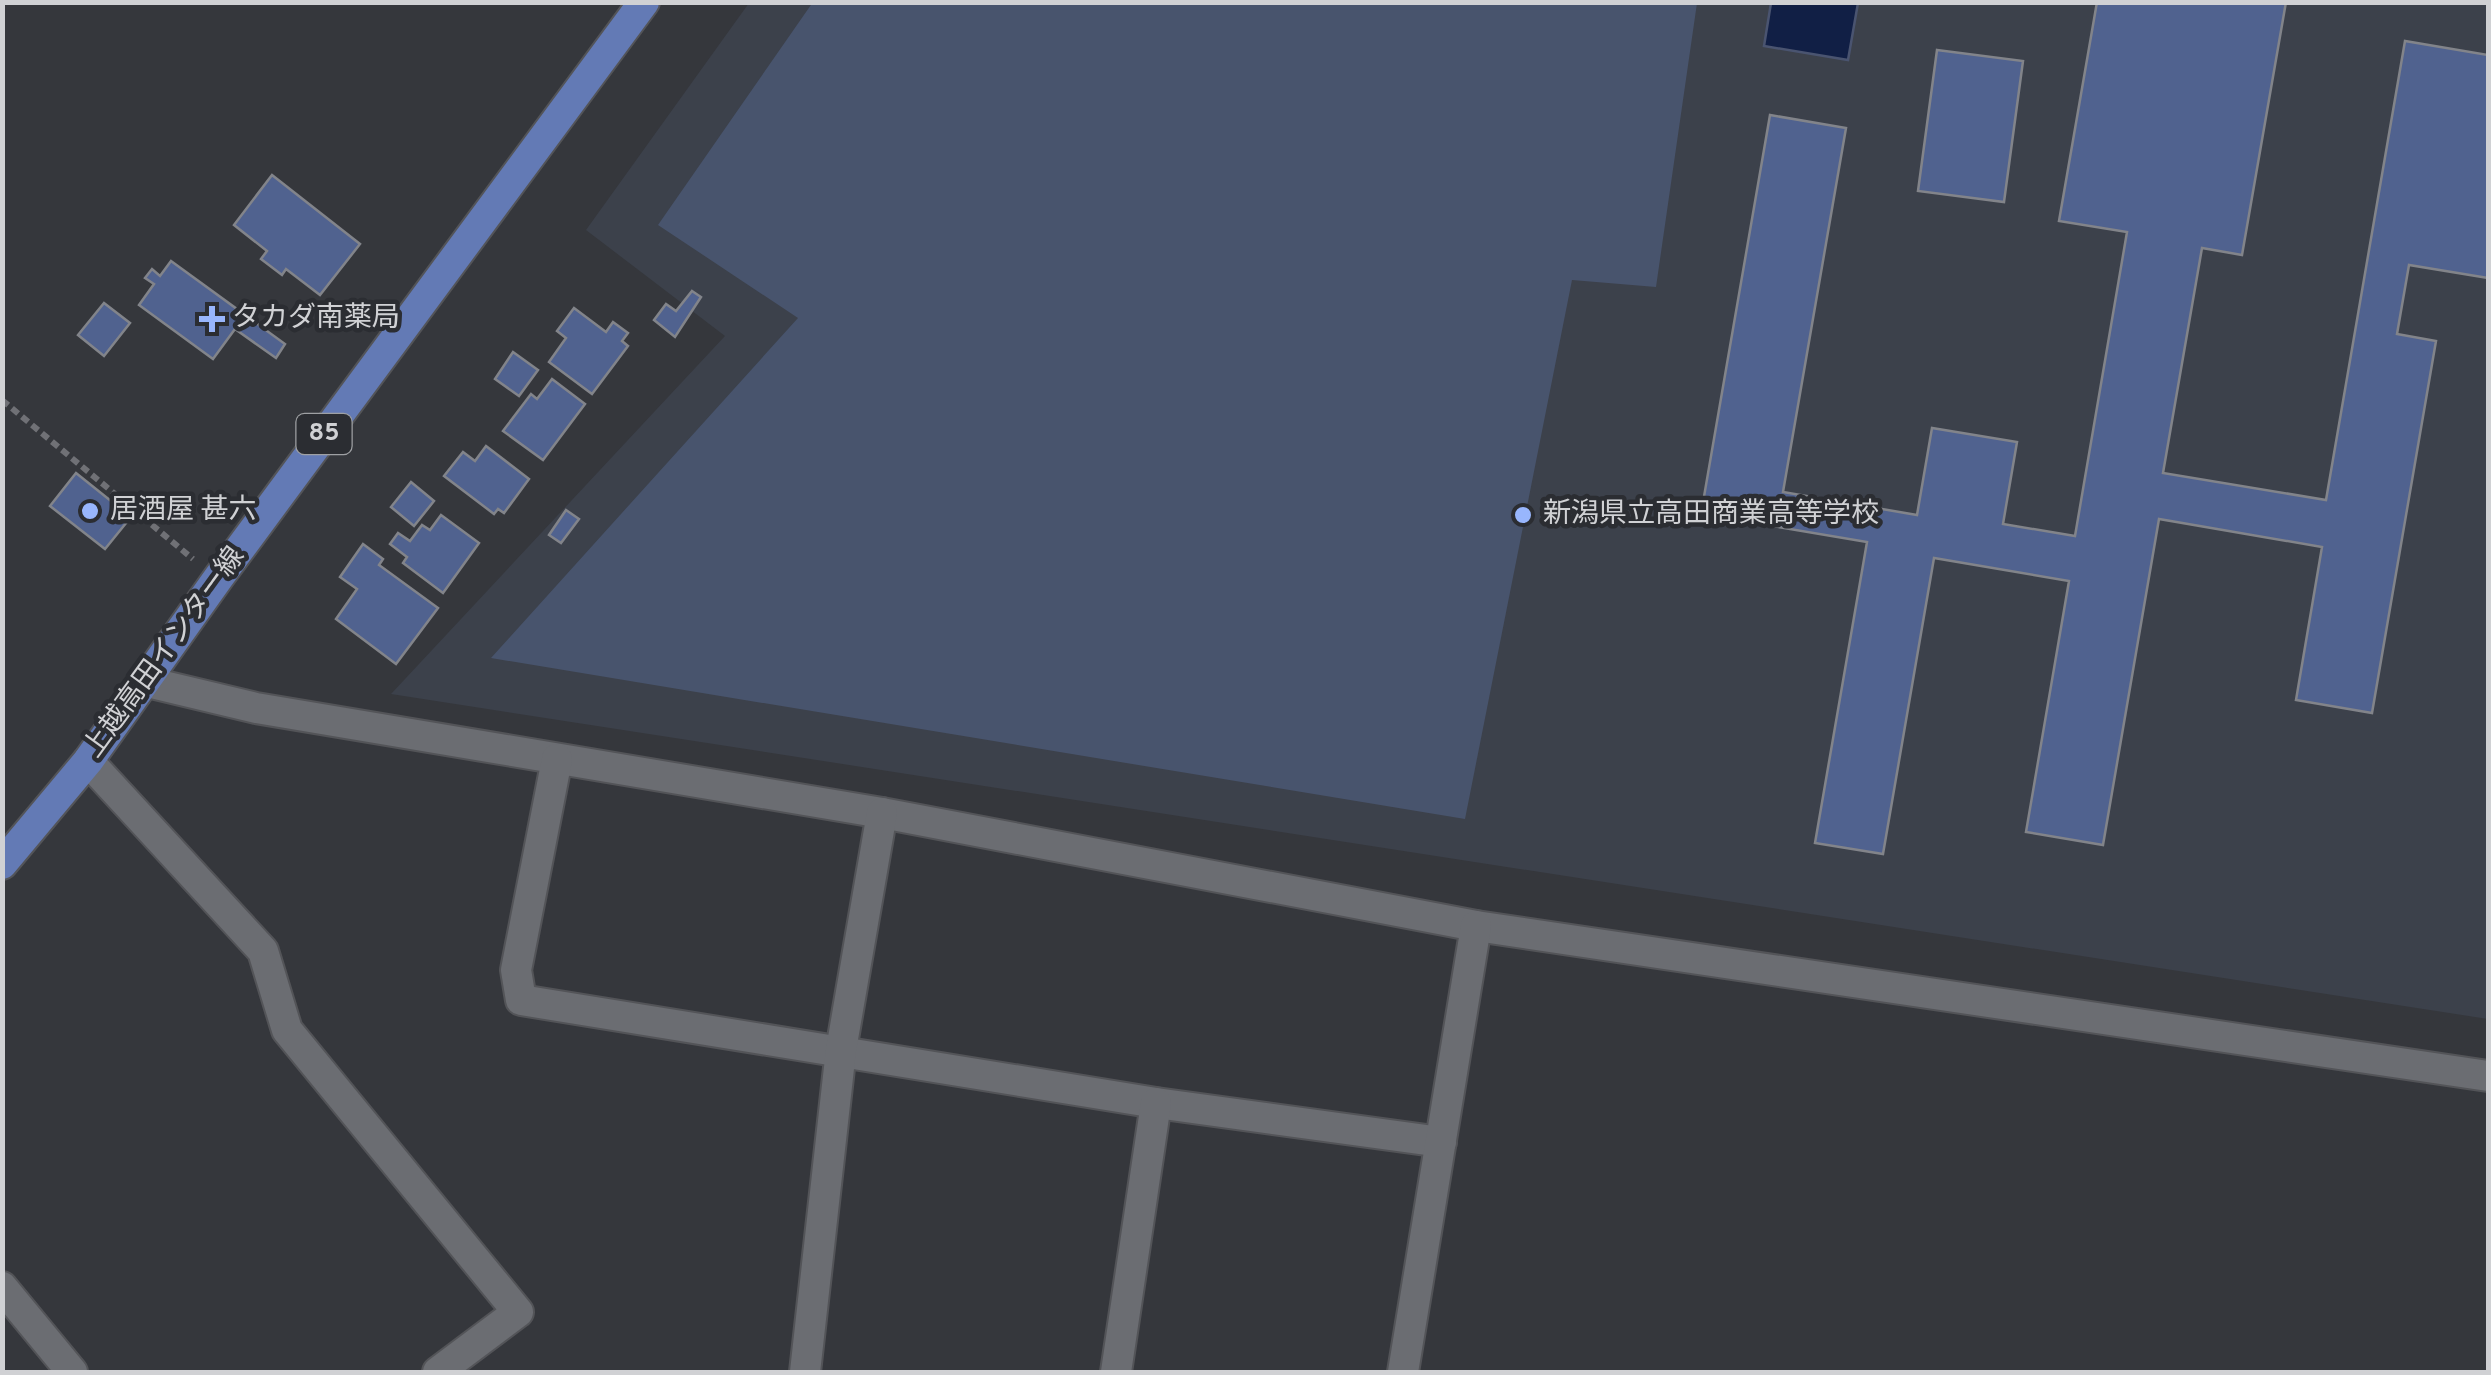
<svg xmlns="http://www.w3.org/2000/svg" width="2491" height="1375" font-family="Overpass,'Noto Sans JP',sans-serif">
<rect width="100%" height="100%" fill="#35373c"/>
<path fill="#3c414b" d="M 749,3 L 2488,3 L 2488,1019 L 391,694 L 725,336 L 586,230 Z"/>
<path fill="#48546d" d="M 813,2 L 1697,3 L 1656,287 L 1572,280 L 1465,819 L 491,658 L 798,318 L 658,225 Z"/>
<path fill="#111f45" stroke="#4a5470" stroke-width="2.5" d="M 1771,3 L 1858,3 L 1848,60 L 1764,46 Z"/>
<g fill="#50628f" stroke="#82848a" stroke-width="2.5">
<path d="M 2097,2 L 2286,2 L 2242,255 L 2202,248 L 2163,473 L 2326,500 L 2405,41 L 2488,55 L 2488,278 L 2409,265 L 2397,334 L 2436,341 L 2372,713 L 2296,700 L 2322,547 L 2159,519 L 2103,845 L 2026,832 L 2069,581 L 1934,558 L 1883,854 L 1815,843 L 1867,542 L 1701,514 L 1770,115 L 1846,128 L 1783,492 L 1917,515 L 1932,428 L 2017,442 L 2003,524 L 2075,536 L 2127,232 L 2059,221 Z"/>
<path d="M 1937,50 L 2023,61 L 2004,202 L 1918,191 Z"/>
<path d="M 272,175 L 360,244 L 320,295 L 286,269 L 282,275 L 261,259 L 267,251 L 234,225 Z"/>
<path d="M 171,261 L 285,344 L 276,358 L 235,329 L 213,359 L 139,305 L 154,284 L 145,278 L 152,269 L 160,276 Z"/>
<path d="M 692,291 L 701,297 L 675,337 L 654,320 L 666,304 L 676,311 Z"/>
<path d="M 104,303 L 130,323 L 104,356 L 78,335 Z"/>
<path d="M 574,308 L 606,332 L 613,322 L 628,333 L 622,341 L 628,346 L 592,394 L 549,362 L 566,338 L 557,331 Z"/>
<path d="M 513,352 L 538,370 L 519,396 L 495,379 Z"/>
<path d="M 552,379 L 585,404 L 543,460 L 503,431 L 531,394 L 537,399 Z"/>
<path d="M 486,446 L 529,479 L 504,513 L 498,509 L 494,514 L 444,476 L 463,452 L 475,461 Z"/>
<path d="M 76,473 L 131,517 L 105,549 L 50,506 Z"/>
<path d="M 411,482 L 434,501 L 414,526 L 391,507 Z"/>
<path d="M 566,510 L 579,519 L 561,543 L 549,535 Z"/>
<path d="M 441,515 L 479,543 L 443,593 L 403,563 L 407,557 L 390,544 L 398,533 L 410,541 L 422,525 L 430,530 Z"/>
<path d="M 363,544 L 383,559 L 379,565 L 438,608 L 396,664 L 336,619 L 357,589 L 340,577 Z"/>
</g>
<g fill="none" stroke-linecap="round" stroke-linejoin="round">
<defs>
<g id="minor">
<path d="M 143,681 L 256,708 L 882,813 L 1476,926 L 2488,1076"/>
<path d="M 557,759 L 516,970 L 521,1000 L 1156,1103 L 1441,1142"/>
<path d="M 88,761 L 263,951 L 287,1030 L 518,1312 L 438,1372"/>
<path d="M 2,1287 L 72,1372"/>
<path d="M 805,1372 L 841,1050 L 882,813"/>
<path d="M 1116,1372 L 1156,1103"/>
<path d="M 1403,1372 L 1476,926"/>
</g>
<path id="major" d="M 2,864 L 88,761 L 219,577 L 644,2"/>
</defs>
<use href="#minor" stroke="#535458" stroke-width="34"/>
<use href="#major" stroke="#535458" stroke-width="34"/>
<path stroke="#707176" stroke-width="6" stroke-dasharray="8 5" stroke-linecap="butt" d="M 2,400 L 193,559"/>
<use href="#minor" stroke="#6b6d72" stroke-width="30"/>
<use href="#major" stroke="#637ab5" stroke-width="30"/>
</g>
<g fill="#98b6fd" stroke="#2b2d32" stroke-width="4">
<path d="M207 304h10v10h10v10h-10v10h-10v-10h-10v-10h10z"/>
<circle cx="90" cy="511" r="10"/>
<circle cx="1523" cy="515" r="10"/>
</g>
<g text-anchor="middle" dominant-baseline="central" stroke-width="9" stroke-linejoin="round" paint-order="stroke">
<rect fill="#2b2d32" stroke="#9ea0a3" stroke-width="2.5" x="296.5" y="414" width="55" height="40" rx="8"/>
<g font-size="25" font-weight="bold" fill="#d0d1d4">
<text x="324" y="434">85</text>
</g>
<g font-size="28" fill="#d0d1d4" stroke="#2b2d32" text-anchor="start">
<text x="232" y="319">タカダ南薬局</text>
<text x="110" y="511">居酒屋 甚六</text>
<text x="1543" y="515">新潟県立高田商業高等学校</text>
</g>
<g font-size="28" fill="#d0d1d4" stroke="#2b2d32">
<text transform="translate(165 653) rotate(-54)">上越高田インター線</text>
</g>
</g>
<rect width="2491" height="1375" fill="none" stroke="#d0d1d4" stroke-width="10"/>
</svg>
